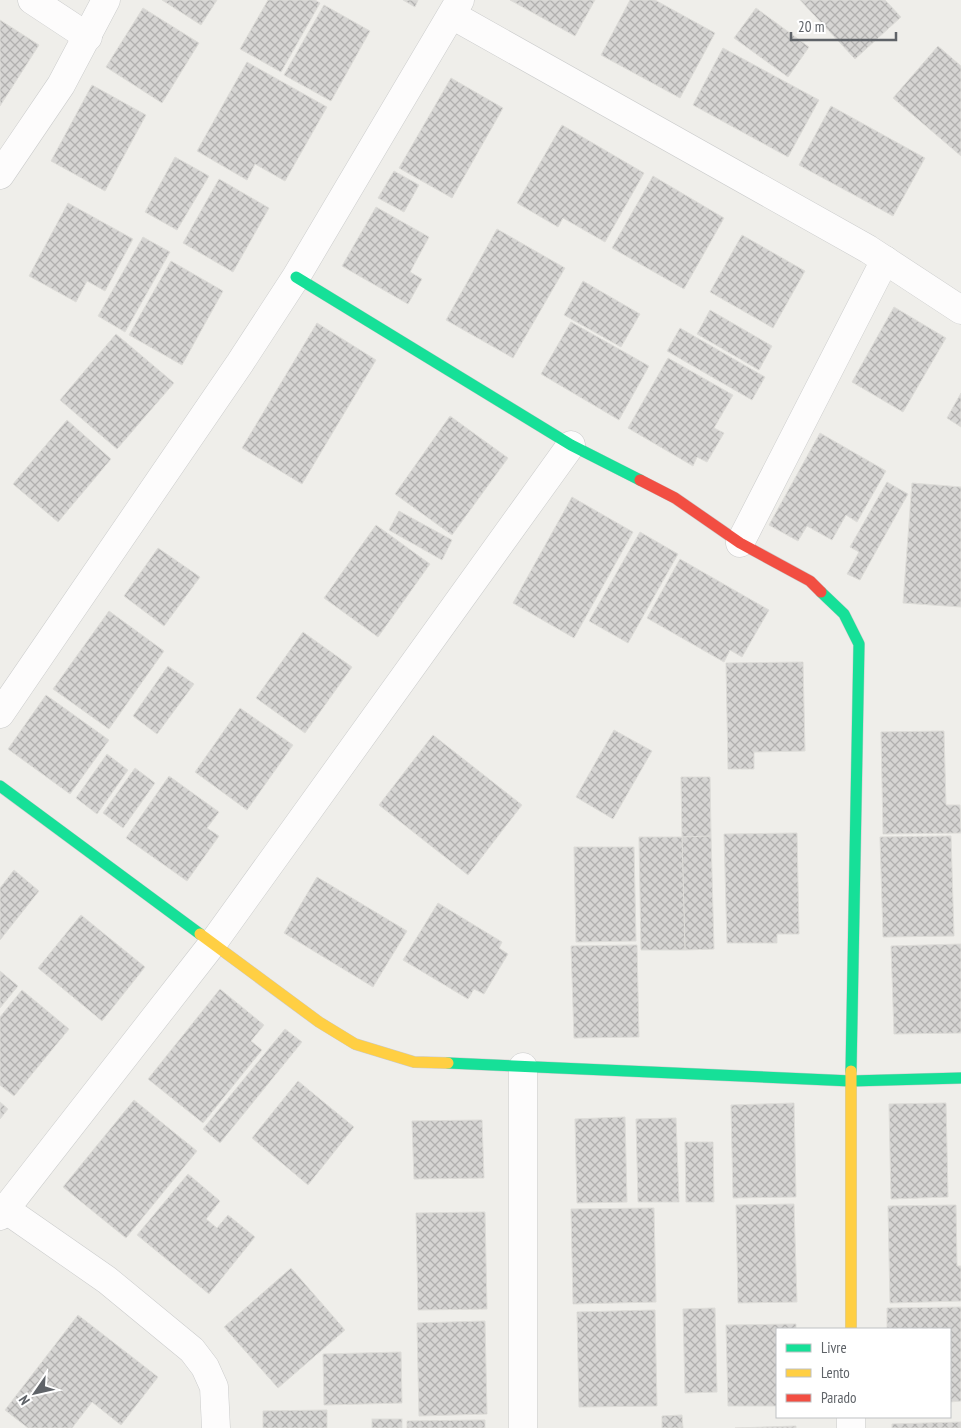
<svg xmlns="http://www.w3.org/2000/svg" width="961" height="1428" font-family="'PT Sans Narrow',sans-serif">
<defs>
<pattern id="building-cross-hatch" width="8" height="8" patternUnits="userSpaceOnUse" patternTransform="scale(1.25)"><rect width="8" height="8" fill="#d6d5d3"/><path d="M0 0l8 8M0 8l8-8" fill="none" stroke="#b1b0af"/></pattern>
</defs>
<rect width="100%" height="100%" fill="#efeeea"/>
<g fill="url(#building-cross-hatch)" stroke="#deddd9">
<path d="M 162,0 L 217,0 L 201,25 Z"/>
<path d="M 268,0 L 315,0 L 320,3 L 281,72 L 240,49 Z"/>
<path d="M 403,0 L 418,0 L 415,7 Z"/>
<path d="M 510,0 L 595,0 L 575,36 Z"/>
<path d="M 630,0 L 655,0 L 715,33 L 680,98 L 601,55 Z"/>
<path d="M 800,0 L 885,0 L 901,17 L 855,59 Z"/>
<path d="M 324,5 L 370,31 L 331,101 L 284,75 Z"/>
<path d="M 143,8 L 199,43 L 162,103 L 106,67 Z"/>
<path d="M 756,8 L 809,47 L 788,77 L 734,38 Z"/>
<path d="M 0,20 L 39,45 L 0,106 Z"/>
<path d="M 938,46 L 961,66 L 961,156 L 893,98 Z"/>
<path d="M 723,48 L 819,100 L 788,157 L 693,105 Z"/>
<path d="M 247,62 L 327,107 L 285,181 L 255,164 L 247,180 L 197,151 Z"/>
<path d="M 451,78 L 503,108 L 452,198 L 399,168 Z"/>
<path d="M 92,85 L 146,115 L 105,191 L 51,161 Z"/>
<path d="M 831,106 L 925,158 L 893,216 L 799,165 Z"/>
<path d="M 562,125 L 644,173 L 605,242 L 563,218 L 558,227 L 517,203 Z"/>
<path d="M 175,157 L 209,176 L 177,230 L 145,212 Z"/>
<path d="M 394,171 L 419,185 L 404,212 L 378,198 Z"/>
<path d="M 653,176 L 724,218 L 684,289 L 612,248 Z"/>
<path d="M 219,179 L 269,208 L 233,272 L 183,243 Z"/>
<path d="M 68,203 L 133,239 L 105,291 L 87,281 L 76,302 L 29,276 Z"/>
<path d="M 376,207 L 429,237 L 410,272 L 422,279 L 408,304 L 342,266 Z"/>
<path d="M 497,229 L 565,268 L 513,358 L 446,320 Z"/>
<path d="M 742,235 L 805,271 L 773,328 L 710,292 Z"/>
<path d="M 143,237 L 170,252 L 125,332 L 98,316 Z"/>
<path d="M 171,261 L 223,291 L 182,365 L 129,335 Z"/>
<path d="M 583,281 L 640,314 L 621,347 L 564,315 Z"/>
<path d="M 894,307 L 946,338 L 903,412 L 852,382 Z"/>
<path d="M 710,310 L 772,346 L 759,370 L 697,334 Z"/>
<path d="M 571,322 L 649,366 L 619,420 L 541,374 Z"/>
<path d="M 317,323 L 376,360 L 302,484 L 242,448 Z"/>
<path d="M 680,328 L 765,377 L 752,400 L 667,351 Z"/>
<path d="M 116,334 L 174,383 L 117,449 L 60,400 Z"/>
<path d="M 668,358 L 733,395 L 714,428 L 724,433 L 707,462 L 697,457 L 693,466 L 628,428 Z"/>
<path d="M 961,393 L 961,427 L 947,418 Z"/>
<path d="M 450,416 L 508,458 L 452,535 L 395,494 Z"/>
<path d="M 67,420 L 111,459 L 58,522 L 13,484 Z"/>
<path d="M 820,433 L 886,471 L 857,522 L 846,515 L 832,540 L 807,526 L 798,541 L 769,525 Z"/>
<path d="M 887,482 L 908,494 L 860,580 L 847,574 L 859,552 L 850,547 Z"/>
<path d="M 912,483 L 961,487 L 961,607 L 903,603 Z"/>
<path d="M 572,497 L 633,532 L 574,638 L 513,603 Z"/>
<path d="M 399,511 L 452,540 L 442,560 L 389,530 Z"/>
<path d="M 376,525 L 430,564 L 378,637 L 324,598 Z"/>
<path d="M 640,532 L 678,554 L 628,643 L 589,621 Z"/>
<path d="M 158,548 L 200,577 L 164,626 L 124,596 Z"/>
<path d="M 680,559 L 769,610 L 742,657 L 730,650 L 724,662 L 647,618 Z"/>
<path d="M 109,611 L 164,651 L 109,729 L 53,689 Z"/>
<path d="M 303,632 L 352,667 L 305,733 L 256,698 Z"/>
<path d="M 803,662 L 805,751 L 754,752 L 754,769 L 728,769 L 726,663 Z"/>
<path d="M 168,666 L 194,684 L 157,734 L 133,716 Z"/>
<path d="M 46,695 L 109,740 L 70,794 L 8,749 Z"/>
<path d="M 240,708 L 293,745 L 247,810 L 195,772 Z"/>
<path d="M 614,730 L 652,751 L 613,819 L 576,797 Z"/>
<path d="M 944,731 L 946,805 L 960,805 L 961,833 L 883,834 L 881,732 Z"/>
<path d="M 433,735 L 522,805 L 468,875 L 379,805 Z"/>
<path d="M 107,754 L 128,770 L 97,814 L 76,798 Z"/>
<path d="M 135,768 L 155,783 L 123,828 L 103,813 Z"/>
<path d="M 169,776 L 219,812 L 207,828 L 219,836 L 187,881 L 126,838 Z"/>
<path d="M 681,777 L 710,777 L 711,836 L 682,837 Z"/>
<path d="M 797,833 L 799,934 L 777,934 L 777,943 L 727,943 L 724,834 Z"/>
<path d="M 711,836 L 714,949 L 685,950 L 682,837 Z"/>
<path d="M 951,836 L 954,936 L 883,937 L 880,837 Z"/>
<path d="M 639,837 L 682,837 L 685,950 L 641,950 Z"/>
<path d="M 574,847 L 634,847 L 636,941 L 576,942 Z"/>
<path d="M 14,870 L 39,891 L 0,940 L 0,888 Z"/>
<path d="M 317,877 L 407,931 L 373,987 L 284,933 Z"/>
<path d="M 438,903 L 502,942 L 499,948 L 508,954 L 484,994 L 474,989 L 468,999 L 403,960 Z"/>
<path d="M 81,915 L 145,967 L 102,1021 L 38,968 Z"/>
<path d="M 961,944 L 961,1033 L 894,1034 L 891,946 Z"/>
<path d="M 637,945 L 639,1037 L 574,1038 L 571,946 Z"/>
<path d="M 0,971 L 18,986 L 0,1008 Z"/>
<path d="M 220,989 L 264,1025 L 251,1041 L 262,1050 L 203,1123 L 148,1079 Z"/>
<path d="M 22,990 L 69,1029 L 14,1096 L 0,1085 L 0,1017 Z"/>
<path d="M 285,1029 L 302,1042 L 220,1143 L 203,1129 Z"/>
<path d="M 298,1081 L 354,1127 L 308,1185 L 252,1138 Z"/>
<path d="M 134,1100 L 197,1151 L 126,1238 L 63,1187 Z"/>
<path d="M 0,1102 L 8,1109 L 0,1119 Z"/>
<path d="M 794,1103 L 796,1197 L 733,1198 L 731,1105 Z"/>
<path d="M 946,1103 L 948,1197 L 891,1199 L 889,1104 Z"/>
<path d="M 625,1117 L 627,1202 L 577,1203 L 575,1119 Z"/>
<path d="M 676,1118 L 679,1202 L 638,1202 L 636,1119 Z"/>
<path d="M 482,1120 L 484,1178 L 414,1179 L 412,1121 Z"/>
<path d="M 685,1142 L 713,1142 L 714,1202 L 686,1202 Z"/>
<path d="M 188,1174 L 220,1201 L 206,1219 L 217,1228 L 228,1215 L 255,1237 L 209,1294 L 137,1235 Z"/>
<path d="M 794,1204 L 797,1302 L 738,1303 L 736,1205 Z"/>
<path d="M 956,1205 L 957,1266 L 961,1266 L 961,1301 L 890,1303 L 888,1206 Z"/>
<path d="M 654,1208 L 656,1302 L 573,1304 L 571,1209 Z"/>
<path d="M 485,1212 L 487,1309 L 418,1310 L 416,1213 Z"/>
<path d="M 291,1268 L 345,1330 L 278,1388 L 224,1327 Z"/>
<path d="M 961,1307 L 961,1401 L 950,1402 L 950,1329 L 887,1329 L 887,1308 Z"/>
<path d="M 715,1308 L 717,1392 L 685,1393 L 683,1309 Z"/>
<path d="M 655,1310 L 657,1406 L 579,1407 L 577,1312 Z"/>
<path d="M 78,1315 L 158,1377 L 121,1425 L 92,1402 L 72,1428 L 28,1428 L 5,1410 Z"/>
<path d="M 485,1321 L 487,1414 L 419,1416 L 417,1323 Z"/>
<path d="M 796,1324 L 796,1329 L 777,1329 L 777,1406 L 728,1406 L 726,1325 Z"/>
<path d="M 401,1352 L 402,1403 L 324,1405 L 323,1354 Z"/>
<path d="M 327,1410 L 327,1428 L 263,1428 L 263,1411 Z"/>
<path d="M 682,1415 L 683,1428 L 662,1428 L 662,1416 Z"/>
<rect x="372" y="1419" width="30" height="9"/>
<path d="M 485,1420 L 485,1428 L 407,1428 L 407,1421 Z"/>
<path d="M 961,1422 L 961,1428 L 892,1428 L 892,1424 Z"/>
<path d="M 796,1426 L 796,1428 L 735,1428 Z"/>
</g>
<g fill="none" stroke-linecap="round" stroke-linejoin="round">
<defs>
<g id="street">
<path d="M 32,0 L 88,37"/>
<path d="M 452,15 L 868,249 L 961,310"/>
<path d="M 0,175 L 61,85 L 106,0"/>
<path d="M 740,543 L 885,260"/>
<path d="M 0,714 L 240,363 L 296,277 L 460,0"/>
<path d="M 523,1067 L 523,1428"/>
<path d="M 5,1209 L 107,1280 L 192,1350 L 205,1367 L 214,1387 L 216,1428"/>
<path d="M 0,1216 L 213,943 L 571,445"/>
<path d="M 851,1428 L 851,1417"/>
</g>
<g id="fast">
<path d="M 296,277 L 571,445 L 640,480"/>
<path d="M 821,592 L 844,614 L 859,644 L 851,1071"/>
<path d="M 0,786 L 200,934"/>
<path d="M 448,1063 L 851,1081 L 961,1078"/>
</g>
<g id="slow">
<path d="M 200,934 L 319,1022 L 355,1044 L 414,1062 L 448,1063"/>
<path d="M 851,1329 L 851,1071"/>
</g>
<path id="jam" d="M 640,480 L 675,498 L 740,543 L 810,581 L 821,592"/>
</defs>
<use href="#street" stroke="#cbcccc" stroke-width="29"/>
<use href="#fast" stroke="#cacacb" stroke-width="12"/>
<use href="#slow" stroke="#cacacb" stroke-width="12"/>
<use href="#jam" stroke="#cacacb" stroke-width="12"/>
<use href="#street" stroke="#fdfcfc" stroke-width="28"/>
<use href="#fast" stroke="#16e098" stroke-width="11"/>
<use href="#slow" stroke="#ffcf43" stroke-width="11"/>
<use href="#jam" stroke="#f24e42" stroke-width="11"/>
</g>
<rect x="776" y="1328" width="175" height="90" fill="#ffffff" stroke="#bfc1c3"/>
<rect x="786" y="1344" width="25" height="8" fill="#16e098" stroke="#bfc1c3"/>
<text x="821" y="1353" font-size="15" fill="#5f6368">Livre</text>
<rect x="786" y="1369" width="25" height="8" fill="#ffcf43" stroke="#bfc1c3"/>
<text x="821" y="1378" font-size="15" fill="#5f6368">Lento</text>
<rect x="786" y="1394" width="25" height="8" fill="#f24e42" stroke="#bfc1c3"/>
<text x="821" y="1403" font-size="15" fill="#5f6368">Parado</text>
<g transform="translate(35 1393) rotate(236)" stroke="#ffffff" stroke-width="4" paint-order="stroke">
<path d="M0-4L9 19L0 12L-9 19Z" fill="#5f6368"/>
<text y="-8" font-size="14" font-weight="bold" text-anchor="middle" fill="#5f6368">N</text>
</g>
<path d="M791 32v8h105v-8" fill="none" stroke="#5f6368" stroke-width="2.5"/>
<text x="798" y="32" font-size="15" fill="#5f6368" stroke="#ffffff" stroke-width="4" paint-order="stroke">20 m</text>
</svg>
